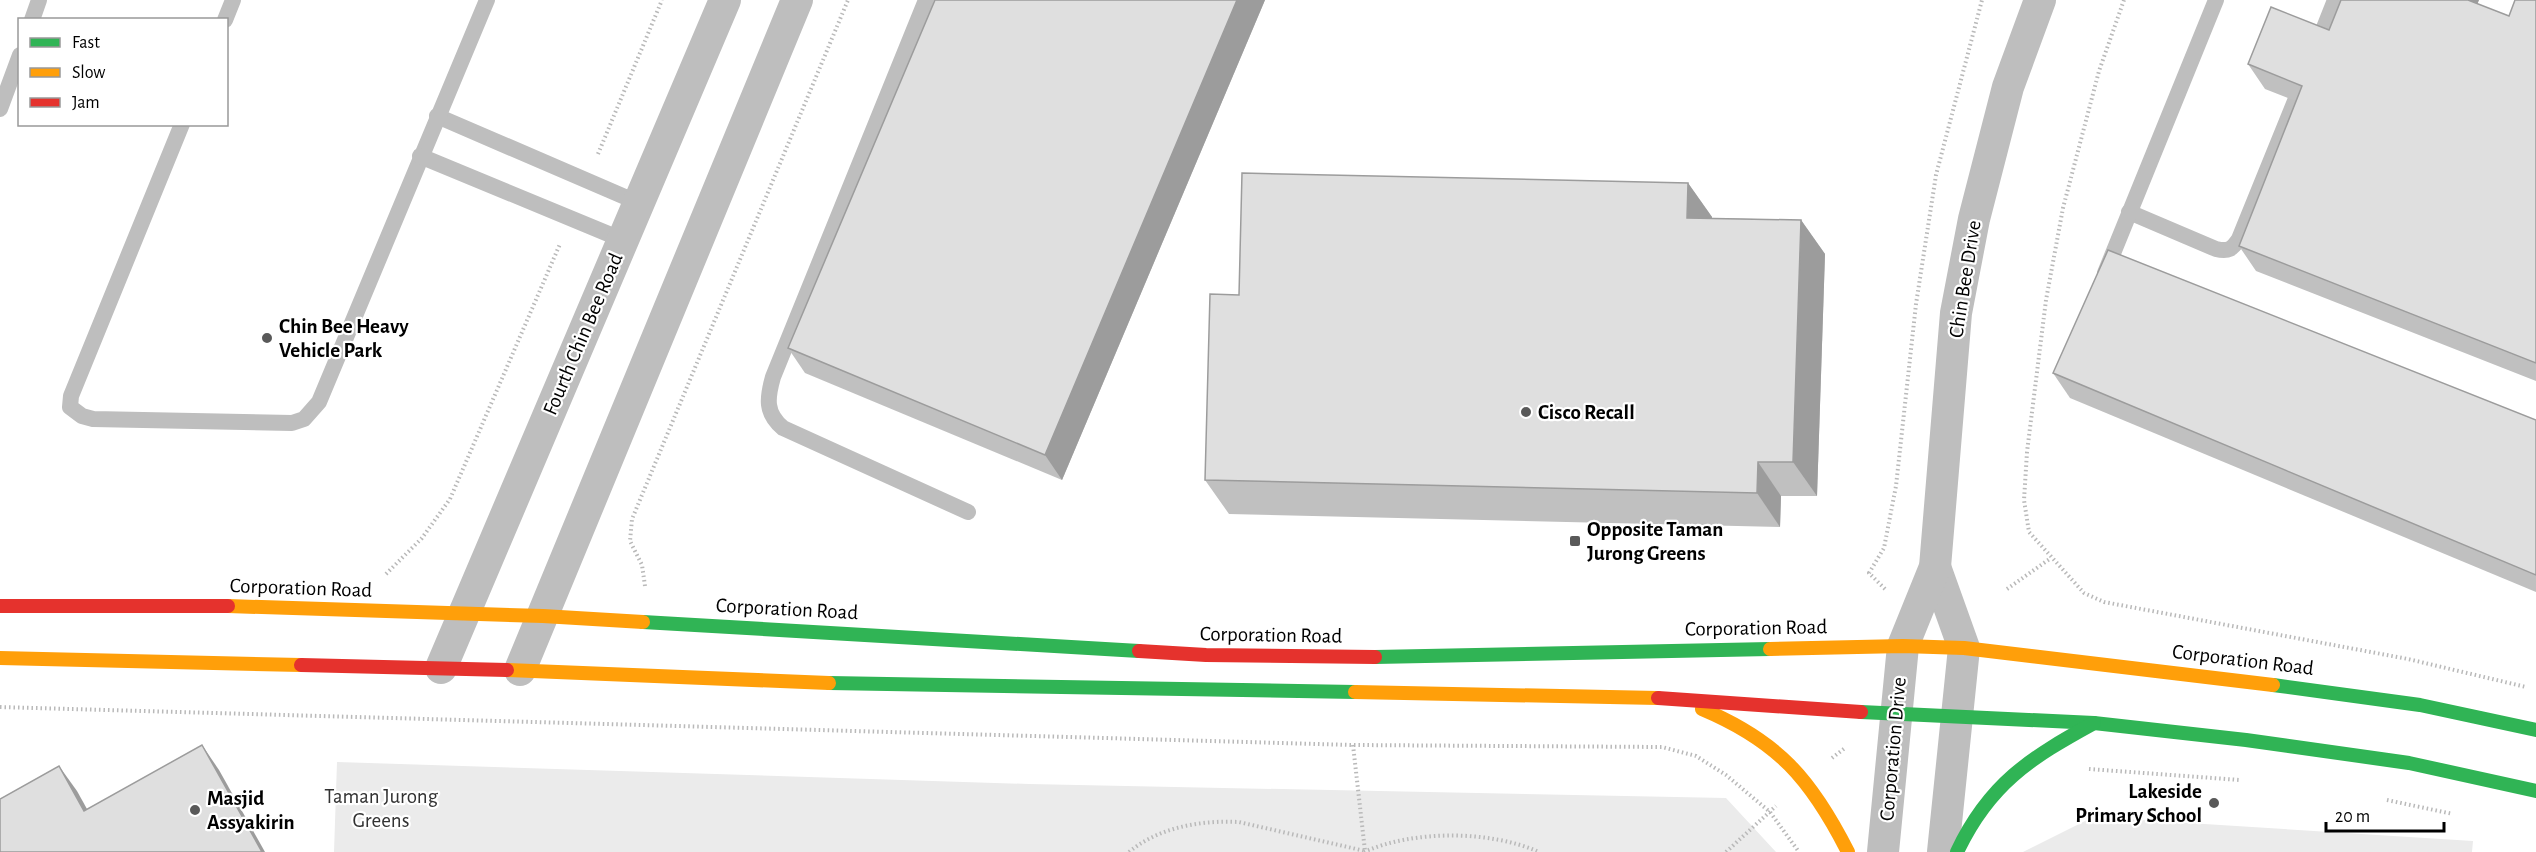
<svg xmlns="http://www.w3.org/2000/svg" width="2536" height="852" font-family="'Alegreya Sans',sans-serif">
<rect width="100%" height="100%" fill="#fff"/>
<g fill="#ebebeb">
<path d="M 337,762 L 1029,784 L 1726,798 L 1776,852 L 334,852 Z"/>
<path d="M 2093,817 L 2473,841 L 2472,852 L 2023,852 Z"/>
</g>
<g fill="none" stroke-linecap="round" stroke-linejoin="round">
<g stroke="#b9b9b9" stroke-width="4" stroke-dasharray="1.5 3" stroke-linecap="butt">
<path d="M 2124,0 L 2099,71 L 2063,208 L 2046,300 L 2027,452 L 2024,500 L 2029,532 L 2084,593 L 2104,602 L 2408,659 L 2526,687"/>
<path d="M 598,154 L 662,0"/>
<path d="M 386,574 L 422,538 L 450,499 L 560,244"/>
<path d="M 645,586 L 642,565 L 630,541 L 632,519 L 848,0"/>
<path d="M 1885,589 L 1869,573 L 1884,548 L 1896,486 L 1916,304 L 1936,175 L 1982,0"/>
<path d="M 2007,589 L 2051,558"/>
<path d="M 0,707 L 1353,745 L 1662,747 L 1696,756 L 1726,775 L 1770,812 L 1799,852"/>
<path d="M 1832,758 L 1845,748"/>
<path d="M 2089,769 L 2240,780"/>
<path d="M 2387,800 L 2453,814"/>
<path d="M 1129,852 C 1159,827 1202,820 1239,822 L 1365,851 L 1353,745"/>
<path d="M 1364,852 C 1413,830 1490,830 1539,852"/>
<path d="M 1726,852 L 1776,806"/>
</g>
<g stroke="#bebebe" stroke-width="16">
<path d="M 926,0 L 773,377 C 767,398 765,413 783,428 L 968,512"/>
<path d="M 32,20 L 39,0"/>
<path d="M 225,20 L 233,0"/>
<path d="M 2318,43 L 2335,0"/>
<path d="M 0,109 L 20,55"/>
<path d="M 437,116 L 639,203"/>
<path d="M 182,124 L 71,396 L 70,407 L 82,416 L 93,419 L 292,423 L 304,419 L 319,402 L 487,0"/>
<path d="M 420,156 L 623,240"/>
<path d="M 2129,212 L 2216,249 C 2229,252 2232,249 2239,239 L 2295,101"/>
<path d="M 2105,273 L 2216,0"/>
</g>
<g stroke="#bebebe" stroke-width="32">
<path d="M 1935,567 L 1964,648 L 1943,852"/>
<path d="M 441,668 L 725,0"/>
<path d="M 520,670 L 797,0"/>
<path d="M 1883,852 L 1903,646 L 1935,567 L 1956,313 L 1974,219 L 2008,87 L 2040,0"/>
</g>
<g stroke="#30b455" stroke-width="14">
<path d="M 643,622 L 1139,651"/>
<path d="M 1375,657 L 1770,649"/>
<path d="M 829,683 L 1355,692"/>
<path d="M 2273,685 L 2420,705 L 2536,730"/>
<path d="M 1861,712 L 2094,723 L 2246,740 L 2409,763 L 2536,791"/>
<path d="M 1957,852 C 1989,784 2030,758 2094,723"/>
</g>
<g stroke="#ff9f0a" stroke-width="14">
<path d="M 228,606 L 543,616 L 643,622"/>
<path d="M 1770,649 L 1903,646 L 1964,648 L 2273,685"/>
<path d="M 0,658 L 301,665"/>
<path d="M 507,670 L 829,683"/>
<path d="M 1355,692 L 1658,698"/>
<path d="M 1702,709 C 1778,741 1811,779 1848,852"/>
</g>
<g stroke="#e5322d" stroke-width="14">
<path d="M 0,606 L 228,606"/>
<path d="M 1139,651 L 1206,655 L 1375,657"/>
<path d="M 301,665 L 507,670"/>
<path d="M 1658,698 L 1861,712"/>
</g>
</g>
<g fill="#c0c0c0">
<path d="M 935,0 L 1265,0 L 1062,480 L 805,373 L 788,348 Z"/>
<path d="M 2341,0 L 2479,0 L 2477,4 L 2509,16 L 2536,0 L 2536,381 L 2256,271 L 2239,246 L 2296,101 L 2265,89 L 2248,64 L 2329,30 Z"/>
<path d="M 1688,183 L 1712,217 L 1712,218 L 1801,220 L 1825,254 L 1817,496 L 1781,496 L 1780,527 L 1229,514 L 1205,480 L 1239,295 Z"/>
<path d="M 2053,373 L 2536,420 L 2536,592 L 2070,398 Z"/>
</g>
<g fill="#9c9c9c">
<path d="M 1237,0 L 1265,0 L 1062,480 L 1045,455 Z"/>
<path d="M 2458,0 L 2479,0 L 2471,19 Z"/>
<path d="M 1688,183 L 1712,217 L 1711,252 L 1687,218 Z"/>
<path d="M 1801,220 L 1825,254 L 1817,496 L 1793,462 Z"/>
<path d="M 1758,462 L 1781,496 L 1780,527 L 1757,493 Z"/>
<path d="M 202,745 L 219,770 L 265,852 L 262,852 Z"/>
<path d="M 59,766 L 77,791 L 102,836 L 84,811 Z"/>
</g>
<g fill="#dfdfdf" stroke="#9c9c9c" stroke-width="1.5">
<path d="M 935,0 L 1237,0 L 1045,455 L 788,348 Z"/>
<path d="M 2341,0 L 2468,0 L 2509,16 L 2515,0 L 2536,0 L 2536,363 L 2239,246 L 2302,86 L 2248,64 L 2271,7 L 2329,30 Z"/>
<path d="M 1242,173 L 1688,183 L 1687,218 L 1801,220 L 1793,462 L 1758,462 L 1757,493 L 1205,480 L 1210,294 L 1239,295 Z"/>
<path d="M 2108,250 L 2536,420 L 2536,575 L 2053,373 Z"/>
<path d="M 202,745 L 262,852 L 0,852 L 0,799 L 59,766 L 84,811 Z"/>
</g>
<g fill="#595959" stroke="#fff" stroke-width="2">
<circle cx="267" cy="338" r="6"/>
<circle cx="1526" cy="412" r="6"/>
<rect x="1569" y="535" width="12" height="12" rx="3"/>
<circle cx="2214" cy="803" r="6"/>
<circle cx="195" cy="810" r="6"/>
</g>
<g text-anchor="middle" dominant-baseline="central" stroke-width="4.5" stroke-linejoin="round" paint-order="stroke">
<g font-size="21" fill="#000" stroke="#fff">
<text transform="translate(1965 279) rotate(-81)">Chin Bee Drive</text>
<text transform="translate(583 334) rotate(-67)">Fourth Chin Bee Road</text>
<text transform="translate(301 588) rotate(2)">Corporation Road</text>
<text transform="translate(787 609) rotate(3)">Corporation Road</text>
<text transform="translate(1756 628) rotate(-1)">Corporation Road</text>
<text transform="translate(1271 635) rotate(1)">Corporation Road</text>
<text transform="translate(2243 660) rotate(7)">Corporation Road</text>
<text transform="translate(1893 749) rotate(-85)">Corporation Drive</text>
</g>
<g font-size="21" font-weight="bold" fill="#000" stroke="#fff" text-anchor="start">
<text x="279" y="326">Chin Bee Heavy<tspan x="279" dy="24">Vehicle Park</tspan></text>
<text x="1538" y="412">Cisco Recall</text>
<text x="1587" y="529">Opposite Taman<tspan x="1587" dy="24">Jurong Greens</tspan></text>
<text x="2202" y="791" text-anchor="end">Lakeside<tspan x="2202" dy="24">Primary School</tspan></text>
<text x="207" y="798">Masjid<tspan x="207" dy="24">Assyakirin</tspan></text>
</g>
<g font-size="21" fill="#323232" stroke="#fff">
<text x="381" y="796">Taman Jurong<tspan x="381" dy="24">Greens</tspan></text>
</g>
</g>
<rect x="18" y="18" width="210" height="108" fill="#ffffff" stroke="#999999" stroke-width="1.5"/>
<rect x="30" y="38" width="30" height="9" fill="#30b455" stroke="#999999" stroke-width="1.5"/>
<text x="72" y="48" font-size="18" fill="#000000">Fast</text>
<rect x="30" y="68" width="30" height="9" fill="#ff9f0a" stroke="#999999" stroke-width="1.5"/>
<text x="72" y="78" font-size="18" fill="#000000">Slow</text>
<rect x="30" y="98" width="30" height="9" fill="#e5322d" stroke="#999999" stroke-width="1.5"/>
<text x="72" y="108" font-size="18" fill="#000000">Jam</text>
<path d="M2326 822v9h118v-9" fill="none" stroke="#000000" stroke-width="3"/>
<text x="2335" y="822" font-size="18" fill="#000000" stroke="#ffffff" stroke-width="4.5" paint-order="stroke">20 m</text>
</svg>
